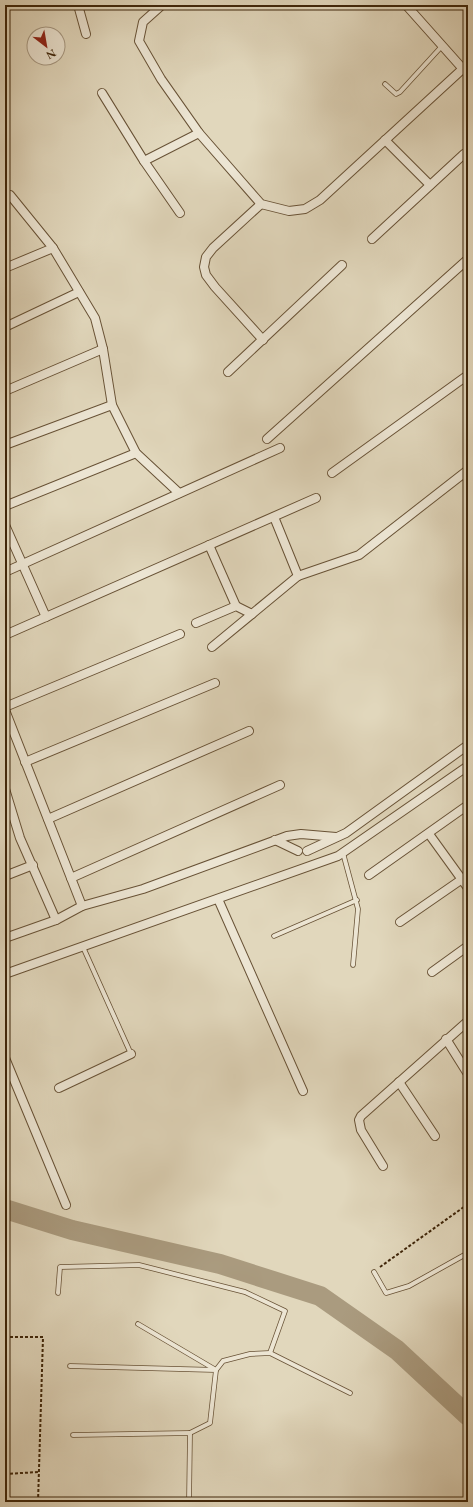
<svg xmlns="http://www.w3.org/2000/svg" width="473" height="1507" font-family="'EB Garamond',serif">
<rect width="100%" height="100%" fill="#e1d7bc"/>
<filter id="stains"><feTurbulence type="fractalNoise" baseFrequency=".005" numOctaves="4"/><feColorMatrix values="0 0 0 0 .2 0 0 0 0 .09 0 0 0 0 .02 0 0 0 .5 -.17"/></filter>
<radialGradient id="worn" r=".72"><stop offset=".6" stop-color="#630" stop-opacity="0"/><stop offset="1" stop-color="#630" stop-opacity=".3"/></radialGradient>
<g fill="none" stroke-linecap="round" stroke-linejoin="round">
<path stroke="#aa9b7f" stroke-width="20" d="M 5,1209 L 72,1230 L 220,1264 L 320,1296 L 397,1350 L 468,1416"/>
<defs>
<g id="service">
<path d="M 385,84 L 396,94 L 400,92 L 442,46"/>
<path d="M 343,853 L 358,909 L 353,965"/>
<path d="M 274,936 L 357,900"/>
<path d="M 83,947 L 131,1054"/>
<path d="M 374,1272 L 386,1293 L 409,1286 L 468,1253"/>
<path d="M 58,1293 L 60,1267 L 139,1265 L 245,1292 L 285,1311 L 270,1353"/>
<path d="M 138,1324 L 216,1370 L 223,1361 L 250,1354 L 270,1353 L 350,1393"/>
<path d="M 70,1366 L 216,1370 L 210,1423 L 190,1433"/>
<path d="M 73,1435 L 190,1433 L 189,1502"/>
</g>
<g id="minor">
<path d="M 78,5 L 86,34"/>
<path d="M 162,5 L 143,22 L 139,41 L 161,79 L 199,133 L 261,204 L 289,211 L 305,209 L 320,200 L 468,64"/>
<path d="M 406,5 L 463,69"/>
<path d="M 102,93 L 144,161 L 180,213"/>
<path d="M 385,140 L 430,185"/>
<path d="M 144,161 L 199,133"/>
<path d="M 10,195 L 53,248 L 95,318 L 103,349 L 112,405 L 136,453 L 179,493"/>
<path d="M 261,204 L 213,248 L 206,257 L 204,267 L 206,275 L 215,287 L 263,340"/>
<path d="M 372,239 L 464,154"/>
<path d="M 5,268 L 53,248"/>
<path d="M 5,327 L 79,292"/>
<path d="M 228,372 L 342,265"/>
<path d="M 5,391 L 103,349"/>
<path d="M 267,439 L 468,259"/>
<path d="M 5,445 L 112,405"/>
<path d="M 332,473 L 468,375"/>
<path d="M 5,506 L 136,453"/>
<path d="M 274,517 L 298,576"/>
<path d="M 5,525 L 46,617"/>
<path d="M 209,545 L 236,606"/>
<path d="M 5,572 L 280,448"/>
<path d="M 196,623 L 236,606 L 252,614"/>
<path d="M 5,635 L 316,498"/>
<path d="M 212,647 L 298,576 L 359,555 L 468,470"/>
<path d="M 5,707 L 180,634"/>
<path d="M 5,710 L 82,906"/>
<path d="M 25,762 L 215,683"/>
<path d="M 5,789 L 20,838 L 56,920"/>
<path d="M 48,819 L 249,731"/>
<path d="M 429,834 L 468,888"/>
<path d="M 275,840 L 298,851"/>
<path d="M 307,851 L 346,833 L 468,745"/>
<path d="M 369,875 L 468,805"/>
<path d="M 5,876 L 33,865"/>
<path d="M 71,878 L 280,785"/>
<path d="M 218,899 L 303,1091"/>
<path d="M 400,922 L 468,875"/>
<path d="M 5,938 L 56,920 L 82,906 L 143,889 L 287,836 L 301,834 L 336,837"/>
<path d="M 432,972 L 468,946"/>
<path d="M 5,974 L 338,856 L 468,766"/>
<path d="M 446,1039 L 468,1074"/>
<path d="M 5,1058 L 66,1205"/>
<path d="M 399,1082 L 435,1136"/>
<path d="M 59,1088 L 131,1054"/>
<path d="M 383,1166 L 361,1130 L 359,1120 L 361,1116 L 468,1021"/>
</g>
</defs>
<use href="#service" stroke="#685236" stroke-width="5.5"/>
<use href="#minor" stroke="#685236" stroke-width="10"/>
<g stroke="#3f260a" stroke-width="2" stroke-dasharray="3 2" stroke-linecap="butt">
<path d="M 380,1267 L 468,1204"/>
<path d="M 5,1337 L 43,1337 L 38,1502"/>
<path d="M 5,1474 L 39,1472"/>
</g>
<use href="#service" stroke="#ece5d3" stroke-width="4"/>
<use href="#minor" stroke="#ece5d3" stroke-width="8"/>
</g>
<rect width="473" height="1507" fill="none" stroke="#e1d7bc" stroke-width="20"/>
<rect x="6" y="6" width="461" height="1495" fill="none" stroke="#3f260a" stroke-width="2"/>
<rect x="10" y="10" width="453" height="1487" fill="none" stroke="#3f260a"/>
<g transform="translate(46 46) rotate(149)"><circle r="19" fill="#ece5d3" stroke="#a79983"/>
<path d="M0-3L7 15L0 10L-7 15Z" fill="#8f2418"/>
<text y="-6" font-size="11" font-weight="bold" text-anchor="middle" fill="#3f260a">N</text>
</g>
<rect width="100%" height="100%" filter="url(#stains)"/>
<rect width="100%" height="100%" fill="url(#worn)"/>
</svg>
